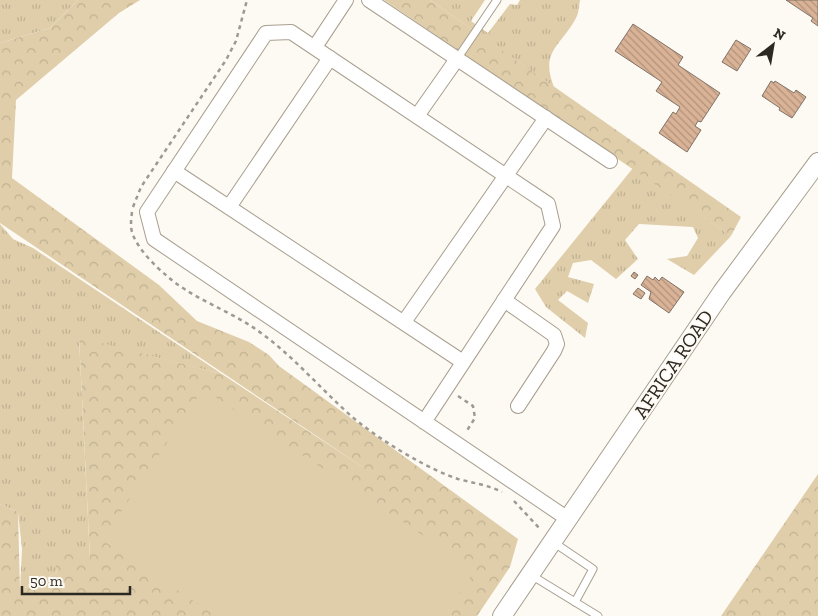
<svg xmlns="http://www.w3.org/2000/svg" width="818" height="616" font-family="'Zilla Slab',serif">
  <defs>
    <pattern id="grass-tufts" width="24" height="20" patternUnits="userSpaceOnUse" patternTransform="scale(1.25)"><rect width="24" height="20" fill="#e0ceaa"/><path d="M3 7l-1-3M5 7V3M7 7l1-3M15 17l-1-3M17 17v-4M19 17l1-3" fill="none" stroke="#c0b192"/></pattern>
    <pattern id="forest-crowns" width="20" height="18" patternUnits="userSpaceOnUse" patternTransform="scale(1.25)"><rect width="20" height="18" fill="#e0ceaa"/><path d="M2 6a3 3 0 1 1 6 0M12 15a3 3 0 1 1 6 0" fill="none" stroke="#c0b192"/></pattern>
    <pattern id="building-back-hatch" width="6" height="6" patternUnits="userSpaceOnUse" patternTransform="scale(1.25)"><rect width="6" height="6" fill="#dab397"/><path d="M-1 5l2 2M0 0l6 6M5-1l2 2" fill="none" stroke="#b1927b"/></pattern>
  </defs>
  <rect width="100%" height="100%" fill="#fdfaf3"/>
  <g fill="url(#grass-tufts)">
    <path d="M0,0H78L50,28L0,43Z"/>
    <path d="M430,0H485L471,21L488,33L510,4L517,5L520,0H580C579,5 579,11 577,16C563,45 539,50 554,87Z"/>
    <path d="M633,168L731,236L694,275L667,259L687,256L698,238L693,227L639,224L625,240L638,259L616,279L591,260L573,263L568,277L594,284L588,303L567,291L558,300L588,323L585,338L546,307L535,289Z"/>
    <path d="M0,224L13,239L33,248L222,374L79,338L90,559L53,551L57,573L20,590L22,549L18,512L0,504Z"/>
  </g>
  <g fill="url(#forest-crowns)">
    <path d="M78,0H140L119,13L16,100L12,178L159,285L197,321L249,342L269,355L279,366L518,539L510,567L477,616H0V504L18,512L20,590L57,573L52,550L90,558L79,337L222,374L373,474L0,223V43L50,28Z"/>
    <path d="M384,0H430L741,217L731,236Z"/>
    <path d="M818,474V616H721Z"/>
  </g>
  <path fill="#e0ceaa" d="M203,389L475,570L444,616H216L102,540Z"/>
  <g fill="url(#building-back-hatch)" stroke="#817267">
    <path d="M786,0H818V26L811,21L813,18Z"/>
    <path d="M633,24L683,57L678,65L720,93L701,122L698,121L695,126L701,130L687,152L659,133L673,112L676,114L680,107L656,91L662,82L615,51Z"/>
    <path d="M736,40L751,49L737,71L722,62Z"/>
    <path d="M771,81L774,83L775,81L794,93L796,90L806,97L792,118L779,110L780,108L762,96Z"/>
    <path d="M634,272L638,275L635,279L631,276Z"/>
    <path d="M647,276L653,280L655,277L659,281L662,277L684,292L669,313L649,299L651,292L641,285Z"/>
    <path d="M638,288L645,293L641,299L633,294Z"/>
  </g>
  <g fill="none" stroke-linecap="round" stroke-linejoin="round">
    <defs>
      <g id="service">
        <path d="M457,59L497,0"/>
        <path d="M553,542L593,569L575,602"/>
        <path d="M531,575L598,616"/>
      </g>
      <g id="minor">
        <path d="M369,0L610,161"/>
        <path d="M315,47L346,0"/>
        <path d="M417,116L457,59"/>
        <path d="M174,171L463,362"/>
        <path d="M229,207L330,58"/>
        <path d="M504,300L554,335L557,344L554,351L518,406"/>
        <path d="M404,322L546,118"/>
        <path d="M424,422L553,226L548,204L291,32L266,33L147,212L154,239L568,519"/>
      </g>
      <path id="tertiary" d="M502,616L722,292L818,162"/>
    </defs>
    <use href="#service" stroke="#a89f8f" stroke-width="9"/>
    <use href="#minor" stroke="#a89f8f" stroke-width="16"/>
    <use href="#tertiary" stroke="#a89f8f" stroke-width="20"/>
    <g stroke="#9d9993" stroke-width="2.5" stroke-dasharray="4 4" stroke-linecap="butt">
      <path d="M133,207L141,187L226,60L236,41L247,0"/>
      <path d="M132,212C131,220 130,228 133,235C139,250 155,266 167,276C194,300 232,311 261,333C294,357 320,388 350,415C371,433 396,449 420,462C431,468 446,475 458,479C473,483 488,485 502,492"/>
      <path d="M458,396L473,406L475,418L466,432"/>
      <path d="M514,501L541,530"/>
    </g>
    <use href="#service" stroke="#fff" stroke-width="7"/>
    <use href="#minor" stroke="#fff" stroke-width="14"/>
    <use href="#tertiary" stroke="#fff" stroke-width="18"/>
  </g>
  <g text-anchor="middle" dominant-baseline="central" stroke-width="4" stroke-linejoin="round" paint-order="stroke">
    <g font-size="20" fill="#2c2822" stroke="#fdfaf3">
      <text transform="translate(673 364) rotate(-56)">AFRICA ROAD</text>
    </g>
  </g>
  <g transform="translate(773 45) rotate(31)" stroke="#fdfaf3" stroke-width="4" paint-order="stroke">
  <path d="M0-4L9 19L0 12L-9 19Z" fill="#2c2822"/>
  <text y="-8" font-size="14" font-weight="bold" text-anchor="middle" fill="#2c2822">N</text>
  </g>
  <path d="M22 586v8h108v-8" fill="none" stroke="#2c2822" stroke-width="2.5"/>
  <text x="30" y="586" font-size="15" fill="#2c2822" stroke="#fdfaf3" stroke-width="4" paint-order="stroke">50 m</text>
</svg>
